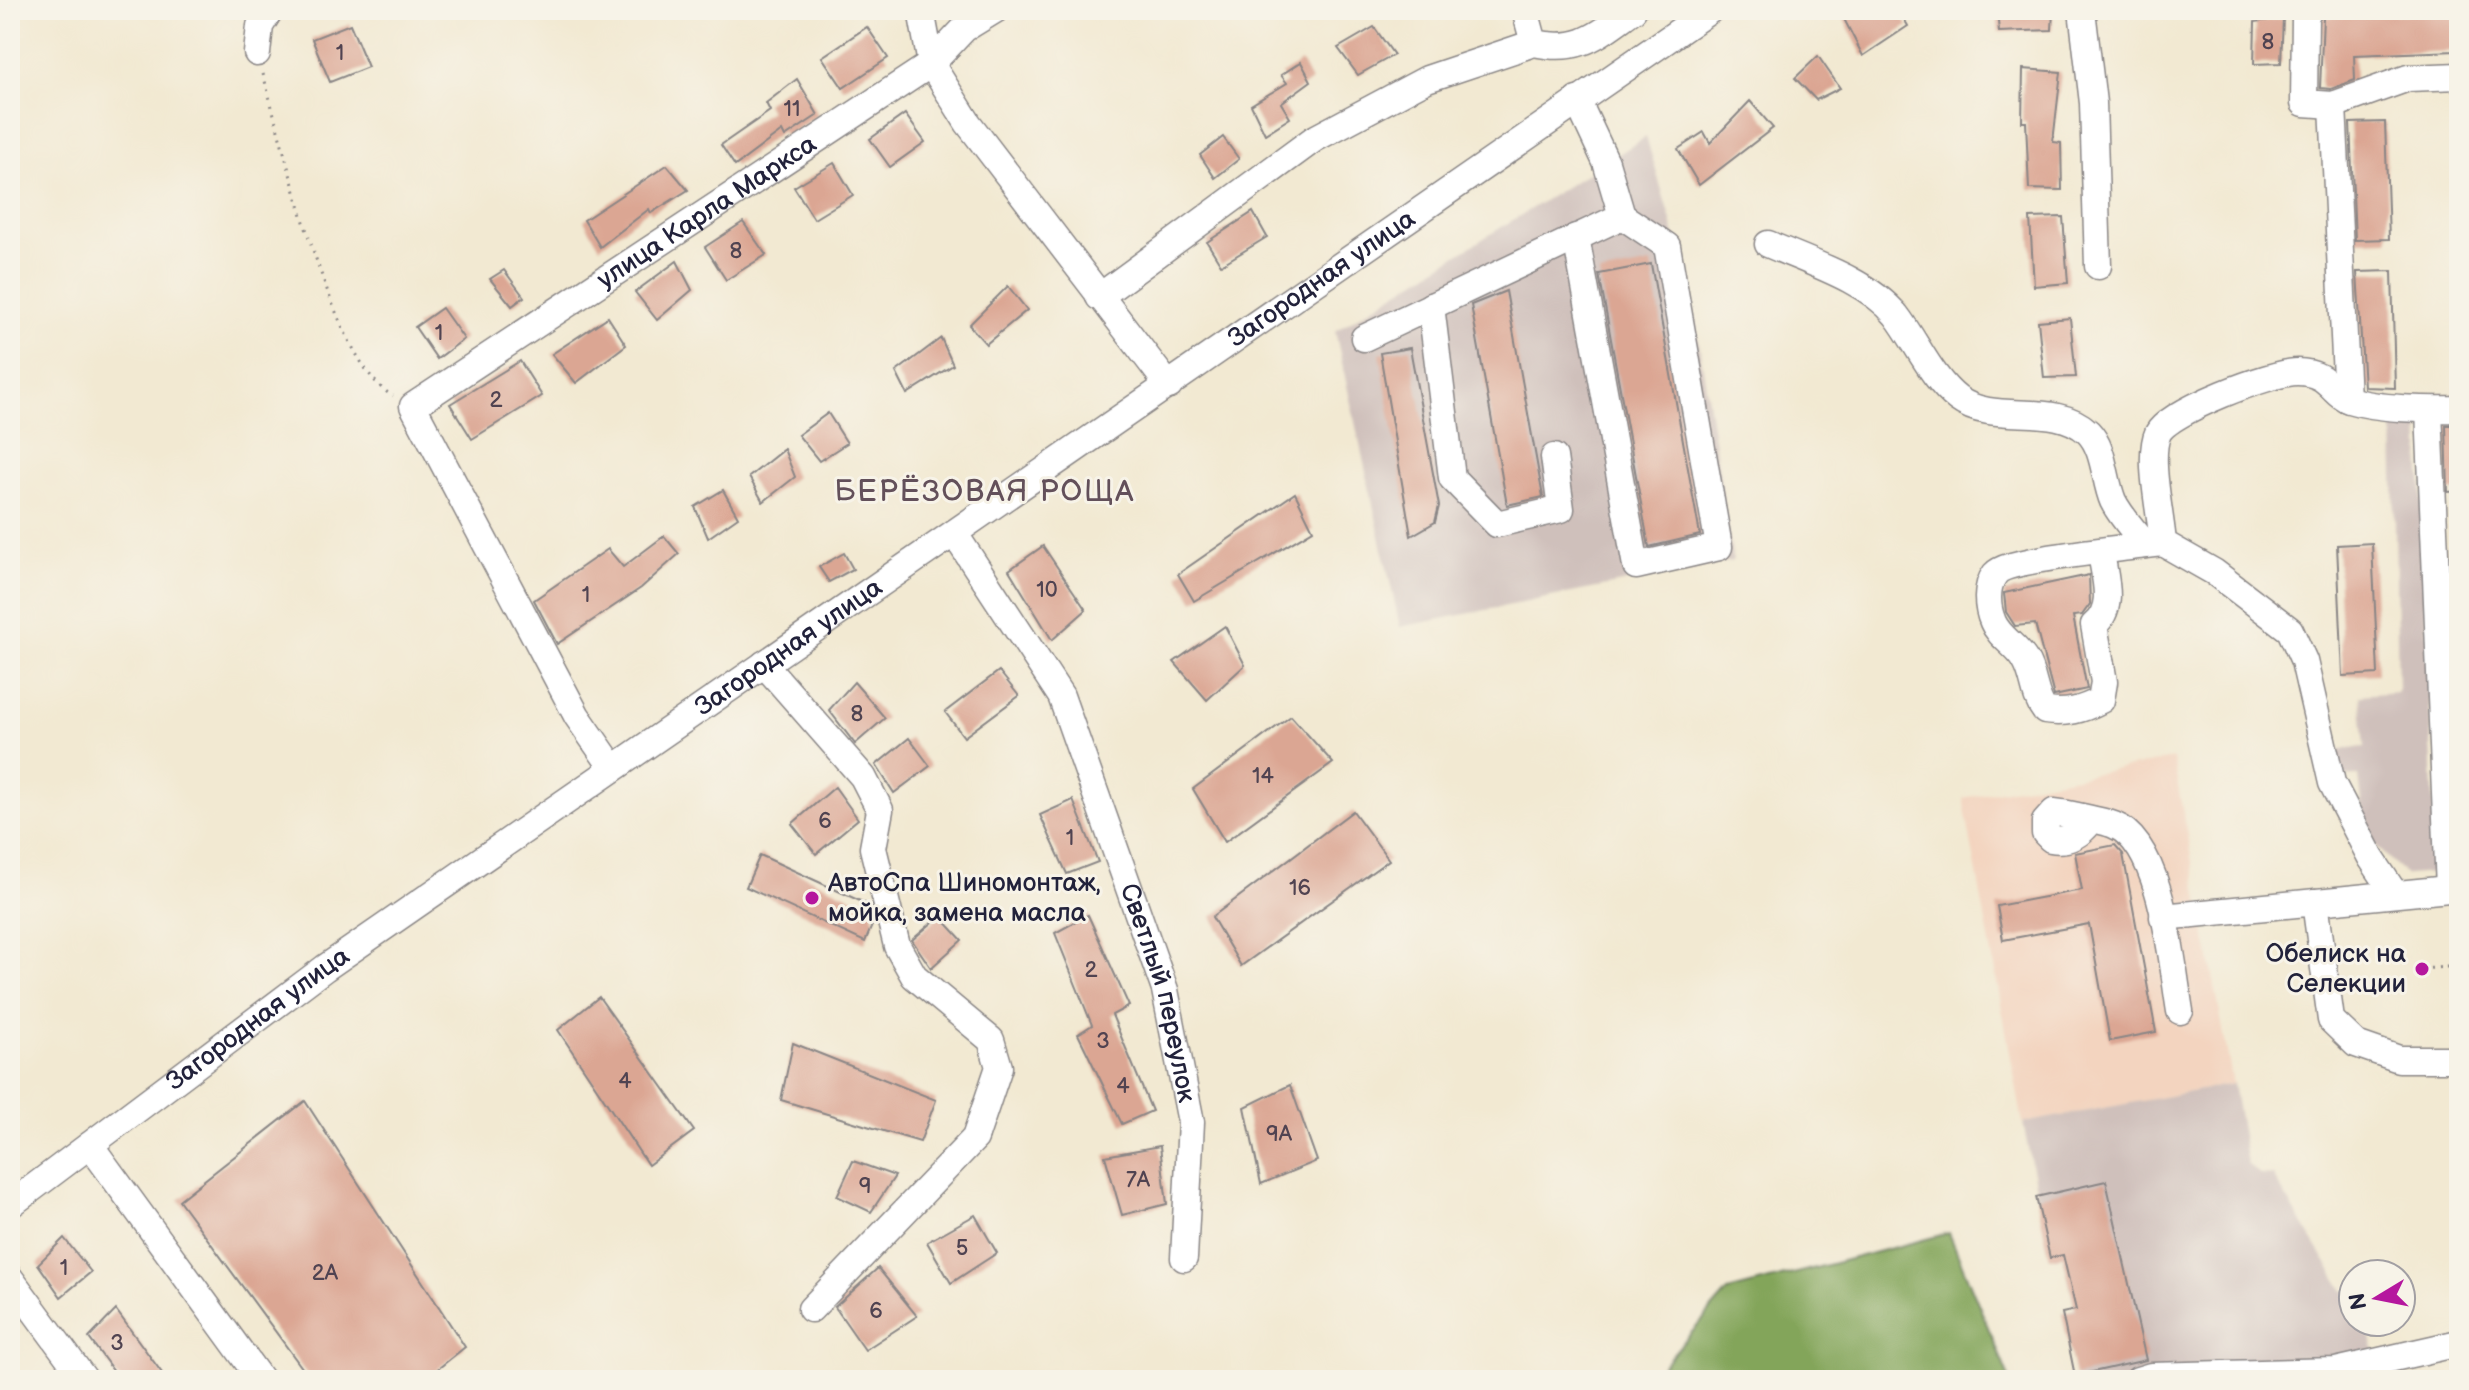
<svg xmlns="http://www.w3.org/2000/svg" width="2469" height="1390" font-family="'Balsamiq Sans',sans-serif">
  <rect width="100%" height="100%" fill="#f7f3e8"/>
  <filter id="ink" filterUnits="userSpaceOnUse"><feTurbulence type="fractalNoise" baseFrequency=".0125" numOctaves="2"/><feDisplacementMap in="SourceGraphic" scale="16" xChannelSelector="R" yChannelSelector="G"/><feConvolveMatrix kernelMatrix="1 2 1 2 8 2 1 2 1" color-interpolation-filters="sRGB"/></filter>
  <filter id="wash" filterUnits="userSpaceOnUse"><feTurbulence type="fractalNoise" baseFrequency=".006" numOctaves="4" result="noise"/><feDisplacementMap in="SourceGraphic" scale="32" xChannelSelector="R" yChannelSelector="G"/><feGaussianBlur stdDeviation="1.8" result="paint"/><feColorMatrix in="noise" values="0 0 0 0 0 0 0 0 0 0 0 0 0 0 0 0 0 1.4 0 .05"/><feComposite in="paint" operator="in"/></filter>
  <g filter="url(#wash)">
    <rect width="100%" height="100%" fill="#f2e9d2"/>
    <path fill="#f3d4bf" d="M2173,759L2233,1084L2023,1123L1963,798Z"/>
    <g fill="#cfc0bb">
      <path d="M1646,137L1690,285L1733,561L1400,627L1335,331Z"/>
      <path d="M2393,420H2419L2436,873L2406,875L2366,836L2359,776L2334,777L2331,750L2365,747L2360,695L2398,692Z"/>
      <path d="M2233,1084L2247,1164L2261,1175L2273,1176L2344,1291L2353,1290V1322H2368L2374,1351L2360,1355L2366,1380H2082L2075,1376L2062,1313L2075,1309L2063,1256L2050,1258L2023,1123Z"/>
    </g>
    <path fill="#83a55a" stroke="#52644a" stroke-width="2" d="M1949,1233L2010,1380H1650L1728,1291Z"/>
    <g id="blocks">
      <g fill="#dba693">
        <path d="M1859,10H1899L1908,26L1863,56L1844,19Z"/>
        <path d="M1997,10H2053L2052,30L1999,32Z"/>
        <path d="M2407,10H2455L2456,51L2354,55L2355,80L2331,89L2320,88L2323,17L2407,14Z"/>
        <path d="M2283,18L2281,63L2254,64L2255,22Z"/>
        <path d="M350,24L368,67L330,82L312,39Z"/>
        <path d="M867,27L888,58L843,88L822,57Z"/>
        <path d="M1374,27L1394,55L1358,75L1338,48Z"/>
        <path d="M1818,56L1840,88L1816,100L1795,78Z"/>
        <path d="M1301,62L1311,81L1281,103L1290,118L1265,134L1251,105L1287,83L1281,75Z"/>
        <path d="M2023,69L2061,72L2053,142L2061,143L2062,190L2029,189L2026,122H2022Z"/>
        <path d="M797,79L818,115L785,137L782,131L735,166L721,145L770,111L766,103Z"/>
        <path d="M1750,101L1773,128L1699,185L1678,149L1704,132L1710,143Z"/>
        <path d="M905,114L925,142L890,167L870,139Z"/>
        <path d="M2385,122L2389,239L2355,240L2350,123Z"/>
        <path d="M1223,137L1239,159L1215,178L1200,155Z"/>
        <path d="M834,163L853,195L814,219L794,187Z"/>
        <path d="M667,165L688,190L651,213L649,209L600,247L584,220Z"/>
        <path d="M1253,212L1267,237L1221,265L1207,242Z"/>
        <path d="M2063,217L2068,283L2034,286L2030,218Z"/>
        <path d="M743,222L766,255L726,280L705,247Z"/>
        <path d="M677,261L692,290L657,320L635,292Z"/>
        <path d="M1651,264L1700,535L1649,547L1599,274Z"/>
        <path d="M504,270L524,297L512,306L490,279Z"/>
        <path d="M2392,271L2395,388L2364,387L2357,272Z"/>
        <path d="M1008,286L1027,310L986,344L969,325Z"/>
        <path d="M1506,291L1543,497L1507,505L1471,305Z"/>
        <path d="M442,308L464,339L437,359L415,327Z"/>
        <path d="M608,317L626,345L576,383L552,354Z"/>
        <path d="M2070,318L2076,377L2044,378L2038,321Z"/>
        <path d="M941,338L953,365L907,394L896,372Z"/>
        <path d="M1410,348L1439,506L1435,522L1411,536L1380,353Z"/>
        <path d="M520,361L542,396L472,439L450,404Z"/>
        <path d="M828,413L847,443L819,461L798,435Z"/>
        <path d="M2446,425H2459V491L2448,492Z"/>
        <path d="M784,449L795,477L763,502L749,477Z"/>
        <path d="M723,490L738,517L708,538L695,507Z"/>
        <path d="M1295,493L1313,530L1194,601L1178,574Z"/>
        <path d="M664,536L679,554L641,588L557,644L534,600L608,549L623,567Z"/>
        <path d="M2372,543L2378,674L2343,676L2337,545Z"/>
        <path d="M1043,546L1086,610L1052,640L1009,570Z"/>
        <path d="M844,553L853,569L829,582L819,567Z"/>
        <path d="M2089,575L2090,604L2082,615L2073,616L2087,689L2054,696L2035,624L2015,626L2006,612L2004,593Z"/>
        <path d="M1225,626L1245,665L1207,700L1174,662Z"/>
        <path d="M999,671L1019,696L964,737L945,712Z"/>
        <path d="M854,682L885,718L855,744L829,710Z"/>
        <path d="M1291,716L1333,763L1225,842L1193,789Z"/>
        <path d="M909,738L930,766L894,793L876,765Z"/>
        <path d="M835,787L858,819L816,854L792,824Z"/>
        <path d="M1073,800L1098,862L1067,874L1040,815Z"/>
        <path d="M1353,811L1389,860L1241,966L1212,917Z"/>
        <path d="M2115,845L2123,854L2156,1032L2110,1041L2089,924L2003,940L1997,906L2082,890L2075,853Z"/>
        <path d="M760,855L871,906L874,921L865,942L746,887Z"/>
        <path d="M1088,915L1129,1006L1112,1015L1152,1111L1122,1124L1078,1034L1092,1025L1055,933Z"/>
        <path d="M940,916L962,940L931,968L912,940Z"/>
        <path d="M599,997L694,1131L648,1165L558,1030Z"/>
        <path d="M793,1043L936,1100L920,1142L781,1100Z"/>
        <path d="M1290,1085L1317,1161L1261,1184L1245,1107Z"/>
        <path d="M305,1101L465,1347L424,1380H311L179,1200Z"/>
        <path d="M1160,1146L1167,1204L1122,1215L1105,1156Z"/>
        <path d="M853,1161L895,1176L871,1212L837,1196Z"/>
        <path d="M2106,1181L2146,1360L2075,1376L2062,1313L2076,1310L2063,1255L2050,1258L2036,1197Z"/>
        <path d="M975,1215L997,1253L951,1283L927,1242Z"/>
        <path d="M64,1238L91,1272L61,1297L38,1264Z"/>
        <path d="M878,1268L917,1316L865,1350L835,1307Z"/>
        <path d="M116,1310L167,1380H120L89,1338Z"/>
      </g>
    </g>
  </g>
  <g filter="url(#ink)">
    <use href="#blocks" fill-opacity="0" stroke="#8a8686" stroke-width="2"/>
    <g fill="none" stroke-linecap="round" stroke-linejoin="round">
      <defs>
        <g id="minor">
          <path d="M921,10L931,64L968,123L1169,386"/>
          <path d="M1525,10L1534,43C1580,53 1596,36 1633,10"/>
          <path d="M2082,10L2093,103L2098,266"/>
          <path d="M2309,10L2305,16L2304,103L2333,105L2408,78L2459,76"/>
          <path d="M257,53L260,26L270,10"/>
          <path d="M2333,105L2347,399"/>
          <path d="M1576,237L1636,566L1719,547L1667,246L1622,216"/>
          <path d="M1768,244C1809,262 1867,280 1896,315C1916,341 1932,379 1958,399C1994,426 2054,400 2088,432C2105,449 2104,480 2113,501C2121,517 2135,532 2146,545L2163,543"/>
          <path d="M1099,297L1314,139L1427,79L1534,43"/>
          <path d="M1431,306L1452,478L1497,524L1561,509L1554,457"/>
          <path d="M1364,338L1622,216L1606,162L1577,100"/>
          <path d="M2429,410L2449,889"/>
          <path id="s1" d="M954,533L1061,696L1165,990L1191,1122L1184,1258"/>
          <path d="M2101,552C2104,577 2116,607 2094,625L2104,682L2101,700C2082,710 2067,714 2045,711C2033,696 2035,676 2025,660C2017,646 1999,637 1993,622C1987,608 1985,587 1995,574C2007,559 2121,549 2146,545"/>
          <path d="M764,664L863,777L880,810L873,848L897,946L914,976L991,1040L999,1067L975,1138L811,1309"/>
          <path id="s2" d="M613,768L577,716L413,406L931,64L964,29L995,10"/>
          <path d="M2090,822C2080,835 2067,842 2051,839L2045,833V822L2054,812C2065,813 2104,821 2114,825C2163,844 2172,965 2180,1011"/>
          <path d="M2395,894L2371,858L2332,783L2304,661L2290,630L2214,572L2163,543C2161,515 2147,457 2158,433C2169,411 2272,372 2297,372C2329,372 2331,393 2349,400C2378,409 2428,410 2459,409"/>
          <path d="M2315,902L2331,1020L2356,1044L2399,1059H2459"/>
          <path d="M2163,917L2459,888"/>
          <path d="M90,1145L261,1380"/>
          <path id="s3" d="M10,1205L325,968L1710,10"/>
          <path d="M10,1278L85,1380"/>
          <path d="M2138,1380L2151,1376L2336,1371L2459,1343"/>
        </g>
      </defs>
      <use href="#minor" stroke="#8a8686" stroke-width="29"/>
      <g stroke="#8a8686" stroke-width="3" stroke-dasharray="2 6" stroke-linecap="butt">
        <path d="M232,10L239,20"/>
        <path d="M263,74C283,143 332,364 393,396"/>
        <path d="M2422,969L2459,966"/>
      </g>
      <use href="#minor" stroke="#fff" stroke-width="26"/>
    </g>
  </g>
  <g fill="#b5179e" stroke="#f7f3e8" stroke-width="3">
    <circle cx="812" cy="898" r="8"/>
    <circle cx="2422" cy="969" r="8"/>
  </g>
  <g text-anchor="middle" dominant-baseline="central" stroke-width="6" stroke-linejoin="round" paint-order="stroke">
    <g font-size="22" fill="#504351">
      <text x="2268" y="42">8</text>
      <text x="340" y="53">1</text>
      <text x="792" y="109">11</text>
      <text x="736" y="251">8</text>
      <text x="439" y="333">1</text>
      <text x="496" y="400">2</text>
      <text x="1047" y="590">10</text>
      <text x="586" y="595">1</text>
      <text x="857" y="714">8</text>
      <text x="1263" y="776">14</text>
      <text x="825" y="821">6</text>
      <text x="1070" y="838">1</text>
      <text x="1300" y="888">16</text>
      <text x="1091" y="970">2</text>
      <text x="1103" y="1041">3</text>
      <text x="625" y="1081">4</text>
      <text x="1123" y="1086">4</text>
      <text x="1279" y="1134">9А</text>
      <text x="1138" y="1180">7А</text>
      <text x="865" y="1186">9</text>
      <text x="962" y="1248">5</text>
      <text x="64" y="1268">1</text>
      <text x="325" y="1273">2А</text>
      <text x="876" y="1311">6</text>
      <text x="117" y="1343">3</text>
    </g>
    <g font-size="26" fill="#22223b" stroke="#f7f3e8">
      <text stroke="none"><textPath href="#s2" startOffset="766">улица Карла Маркса</textPath></text>
      <text stroke="none"><textPath href="#s3" startOffset="1606">Загородная улица</textPath></text>
      <text stroke="none"><textPath href="#s3" startOffset="958">Загородная улица</textPath></text>
      <text stroke="none"><textPath href="#s1" startOffset="508">Светлый переулок</textPath></text>
      <text stroke="none"><textPath href="#s3" startOffset="310">Загородная улица</textPath></text>
    </g>
    <g font-size="26" fill="#22223b" stroke="#f7f3e8" text-anchor="start">
      <text x="828" y="883">АвтоСпа Шиномонтаж,<tspan x="828" dy="30">мойка, замена масла</tspan></text>
      <text x="2406" y="954" text-anchor="end">Обелиск на<tspan x="2406" dy="30">Селекции</tspan></text>
    </g>
    <g font-size="30" letter-spacing="2" fill="#63505a" stroke="#f7f3e8">
      <text x="985" y="492">БЕРЁЗОВАЯ РОЩА</text>
    </g>
  </g>
  <rect width="2469" height="1390" fill="none" stroke="#f7f3e8" stroke-width="40"/>
  <g transform="translate(2377 1298) rotate(260)"><circle r="38" fill="#f7f3e8" stroke="#a29fa3" stroke-width="2"/>
  <path d="M0-6L14 30L0 20L-14 30Z" fill="#b5179e"/>
  <text y="-12" font-size="22" font-weight="bold" text-anchor="middle" fill="#22223b">N</text>
  </g>
</svg>
